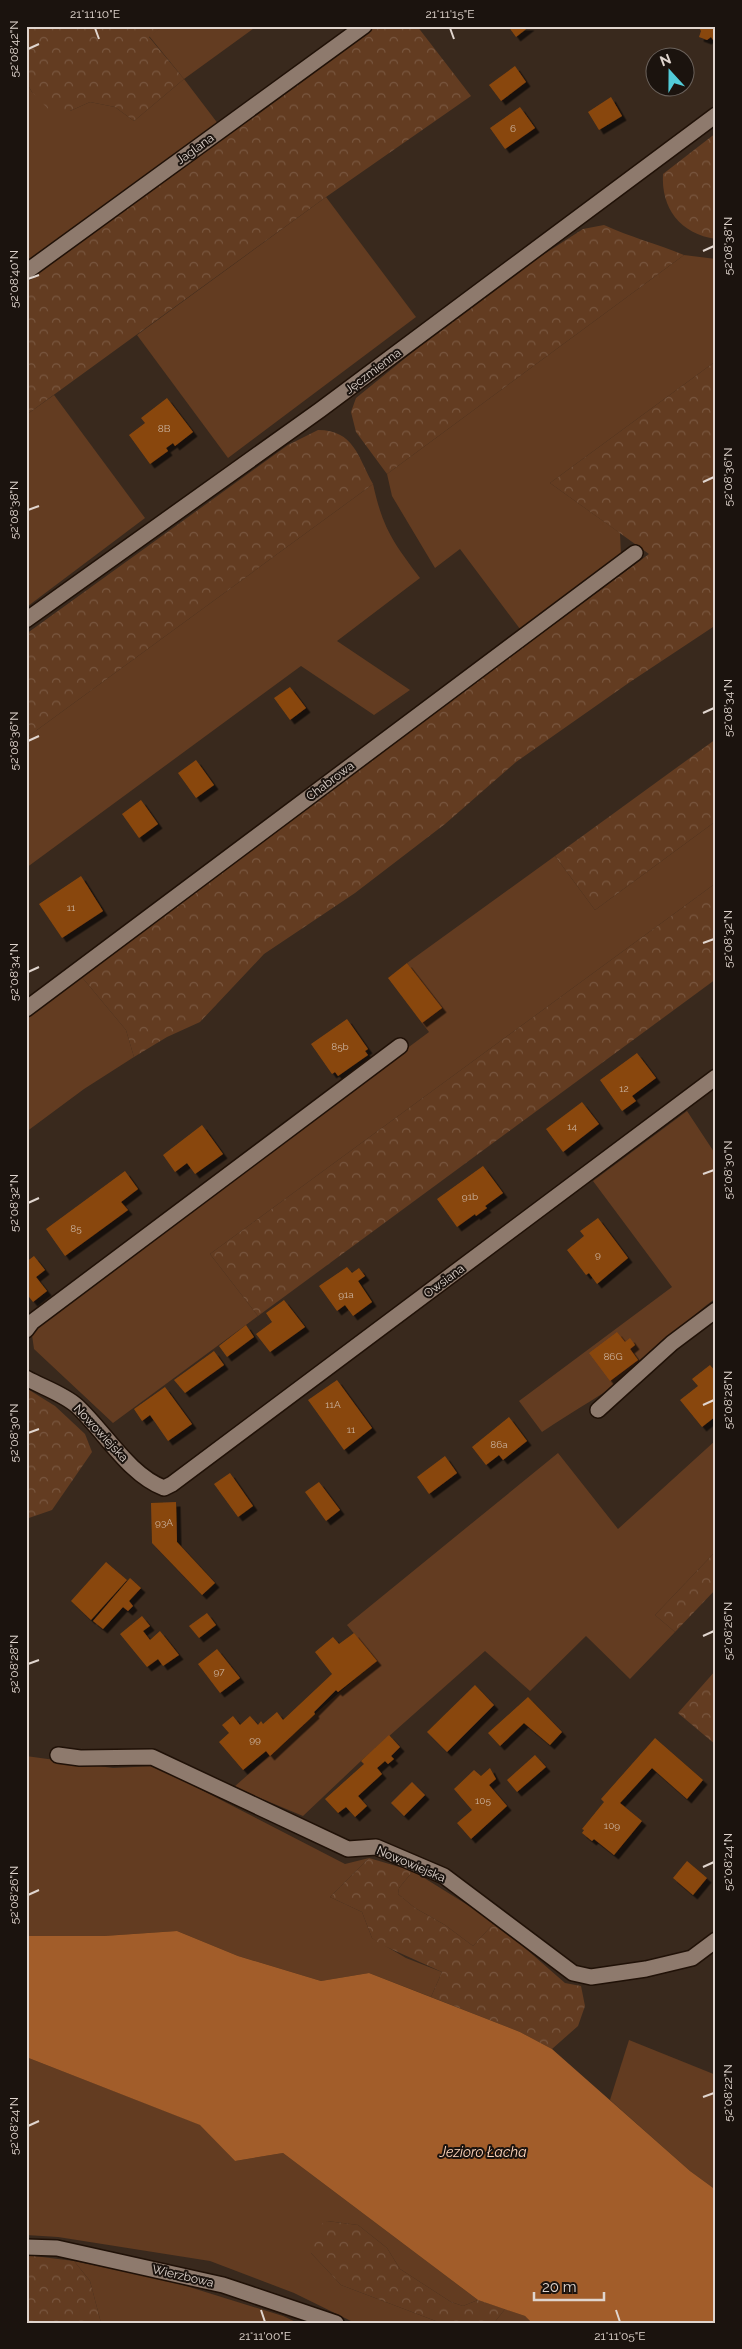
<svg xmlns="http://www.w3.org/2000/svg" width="742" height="2349" font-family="Raleway,sans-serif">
  <defs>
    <pattern id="forest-crowns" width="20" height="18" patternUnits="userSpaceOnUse" patternTransform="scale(1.25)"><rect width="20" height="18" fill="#633c21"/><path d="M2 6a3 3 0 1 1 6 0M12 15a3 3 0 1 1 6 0" fill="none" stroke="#795740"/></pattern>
    <filter id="shadow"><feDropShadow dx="4.5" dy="4.5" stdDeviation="0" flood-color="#0009"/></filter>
  </defs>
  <rect width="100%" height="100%" fill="#39291d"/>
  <g fill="#633c21">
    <path d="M163,26H257L184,79L219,125L26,265V82L32,92L70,111L90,102L115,107L134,121L184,79L149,36Z"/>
    <path d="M326,197L416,317L228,458L137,335Z"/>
    <path d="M684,255L716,259V361L550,483L620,533L621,555L520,629L460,549L435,568L392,496L387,474Z"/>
    <path d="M54,395L145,518L28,606L26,415Z"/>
    <path d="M373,484C383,529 393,542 420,578L337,641L410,690L374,715L301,666L26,868V738Z"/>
    <path d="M716,821V883L210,1254L258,1316L113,1423L34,1349L32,1335L38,1323L429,1032L422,1023L441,1008L407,963L555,856L595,910Z"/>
    <path d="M81,976L126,1030L134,1057L84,1089L26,1132V1017Z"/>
    <path d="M687,1111L716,1155V1298C687,1319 664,1344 638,1367C608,1393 574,1410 542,1432L519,1401L672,1287L593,1181Z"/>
    <path d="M716,1440V1551L655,1615L675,1632L630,1679L586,1636L530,1691L485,1651L361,1761L303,1816L234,1787C282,1745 327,1701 377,1661L347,1625L558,1453L618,1529Z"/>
    <path d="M26,1756L113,1768L155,1766L345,1864L369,1858L330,1897L362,1912L372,1938L406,1958L442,1972L431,1997L369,1973L321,1981L238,1956L177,1931L104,1936H26Z"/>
    <path d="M413,1871L495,1922L473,1946L445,1925L415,1908L398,1894L399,1888Z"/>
    <path d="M629,2040L716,2075V2190L690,2171L610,2100Z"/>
    <path d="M26,2057L201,2125L235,2161L283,2153L478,2300L463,2306L451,2302L400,2269L387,2248L358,2225L327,2221L311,2253L341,2285L441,2323H355L294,2293L210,2261L58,2237L26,2235Z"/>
    <path d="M74,2261L170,2281L283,2316L298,2323H101L90,2281Z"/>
    <path d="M505,2309L525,2316L532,2323H494Z"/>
  </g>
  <g fill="url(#forest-crowns)">
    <path d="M26,26H163L149,37L184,79L134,121L115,107L90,102L70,111L49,110L32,92L26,82Z"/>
    <path d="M373,26H417L471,96L326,197L26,415V280Z"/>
    <path d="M716,133V239C680,234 661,208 663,174Z"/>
    <path d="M604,225C630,237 657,244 684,255L387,474L356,432L351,412L356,398L493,287L583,229Z"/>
    <path d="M716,361V625L630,682L516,762L445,824L355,893L264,954L200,1022L167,1037L134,1057L126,1030L81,976L649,554L550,483Z"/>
    <path d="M318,430C354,430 358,457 373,484L26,738V634L288,445Z"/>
    <path d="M716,739V821L595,910L555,856Z"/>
    <path d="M716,883V979L258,1316L210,1254Z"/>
    <path d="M26,1388L55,1406L85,1434L92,1452L52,1510L26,1519Z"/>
    <path d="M716,1551V1589L675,1632L655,1615Z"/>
    <path d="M716,1670V1745L678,1713Z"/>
    <path d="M369,1858L413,1871L399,1888L398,1894L415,1908L445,1925L473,1946L495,1922L565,1983L581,1986L585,2006L578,2026L552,2049L520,2032L431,1997L442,1972L380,1944L372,1938L362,1912L330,1897Z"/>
    <path d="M327,2221L358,2225L387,2248L400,2269L451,2302L463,2306L478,2300L505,2309L494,2323H441L341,2285L311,2253L308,2241L318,2226Z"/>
    <path d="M26,2255L74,2261L90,2281L101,2323H26Z"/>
  </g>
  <path fill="#a25d2a" d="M177,1931L238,1956L321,1981L369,1973L520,2032L552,2049L690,2171L716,2190V2323H532L525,2316L478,2300L283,2153L235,2161L200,2125L26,2057V1936H104Z"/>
  <g fill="#89470e" filter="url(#shadow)">
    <path d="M508,26H530L516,37Z"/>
    <path d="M698,26H716V44L711,37L707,40L699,37L701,31Z"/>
    <path d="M515,66L526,82L501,101L489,85Z"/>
    <path d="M611,97L622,116L599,130L588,112Z"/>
    <path d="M520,107L535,128L505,149L490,128Z"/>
    <path d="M167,398L193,432L175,446L173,443L166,448L168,451L150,464L129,435L145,423L141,418Z"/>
    <path d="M290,687L306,708L290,720L274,698Z"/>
    <path d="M196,760L214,785L196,798L178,773Z"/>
    <path d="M141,800L158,824L139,838L122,814Z"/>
    <path d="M81,876L103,911L62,938L39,904Z"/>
    <path d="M407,963L442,1008L422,1023L388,978Z"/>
    <path d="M347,1019L368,1049L365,1051L368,1055L338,1076L335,1072L332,1074L311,1044Z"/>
    <path d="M637,1053L656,1078L632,1096L636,1101L622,1111L600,1080Z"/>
    <path d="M582,1102L599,1124L563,1152L546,1129Z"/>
    <path d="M202,1125L223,1154L195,1174L187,1163L175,1172L163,1155Z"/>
    <path d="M483,1166L503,1193L485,1206L487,1208L476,1216L475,1214L457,1227L437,1199Z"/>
    <path d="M125,1171L138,1189L121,1202L128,1210L65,1256L46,1229Z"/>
    <path d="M598,1218L628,1258L597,1284L589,1273L586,1275L567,1250L584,1236L580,1231Z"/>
    <path d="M34,1256L45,1270L36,1277L47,1291L33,1302L26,1293V1262Z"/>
    <path d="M347,1267L352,1273L359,1268L365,1276L358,1281L372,1302L353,1316L345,1305L337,1311L319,1286Z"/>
    <path d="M284,1300L305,1327L270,1352L256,1334L272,1322L266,1313Z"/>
    <path d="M246,1325L254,1337L227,1357L219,1346Z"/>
    <path d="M617,1332L625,1342L630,1338L635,1345L630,1349L638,1360L610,1381L589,1353Z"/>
    <path d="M214,1351L224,1365L185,1393L174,1380Z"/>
    <path d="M710,1365L716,1372V1416L702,1427L680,1400L698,1386L692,1379Z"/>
    <path d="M337,1380L372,1428L344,1450L308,1400Z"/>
    <path d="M165,1387L192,1424L168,1441L150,1415L142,1421L134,1409Z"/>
    <path d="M509,1417L527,1441L503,1460L499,1455L486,1465L472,1447Z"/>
    <path d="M445,1456L457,1473L429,1494L417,1477Z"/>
    <path d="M230,1473L253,1506L238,1517L214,1484Z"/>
    <path d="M319,1482L340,1510L326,1521L305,1492Z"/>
    <path d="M176,1502L177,1542L215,1583L202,1595L152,1543L151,1503Z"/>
    <path d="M106,1562L127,1580L91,1620L71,1601Z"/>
    <path d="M130,1578L141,1588L129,1601L133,1606L128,1611L123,1607L103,1629L93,1621Z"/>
    <path d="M207,1613L216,1625L199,1638L189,1626Z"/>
    <path d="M142,1616L150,1626L143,1631L150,1640L160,1631L179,1655L163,1666L158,1659L147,1667L120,1634Z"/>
    <path d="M354,1633L377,1661L338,1692L336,1690L314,1712L315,1714L270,1756L266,1751L243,1770L219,1742L229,1733L222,1725L233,1716L240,1725L250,1716L258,1725L261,1721L263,1724L277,1712L283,1720L332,1674L315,1652L333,1637L339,1644Z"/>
    <path d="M217,1649L240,1678L220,1693L198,1664Z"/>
    <path d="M475,1685L494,1705L447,1752L427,1732Z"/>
    <path d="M528,1697L562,1732L550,1745L524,1723L500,1746L488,1733Z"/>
    <path d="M389,1735L400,1747L391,1756L394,1759L388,1764L385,1761L377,1768L382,1774L358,1796L367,1806L355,1817L346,1807L338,1813L325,1799L364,1764L361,1761Z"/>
    <path d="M655,1738L703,1780L687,1799L652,1768L620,1803L642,1821L614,1855L594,1839L592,1841L582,1833L584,1830L582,1829L604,1802L601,1799Z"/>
    <path d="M535,1755L546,1767L517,1792L507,1780Z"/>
    <path d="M490,1768L496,1779L489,1785L507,1806L471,1839L457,1823L472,1810L454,1789L474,1770L481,1776Z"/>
    <path d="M412,1782L425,1795L404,1816L391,1803Z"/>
    <path d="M687,1861L707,1878L693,1895L673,1878Z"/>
  </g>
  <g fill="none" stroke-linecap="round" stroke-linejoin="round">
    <defs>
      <g id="minor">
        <path d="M26,272L364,26"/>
        <path d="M26,620L320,410L716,115"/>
        <path d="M26,1009L635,553"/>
        <path d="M26,1330L32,1322L400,1046"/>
        <path d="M26,1378C42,1387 64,1394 77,1406C105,1432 129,1475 164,1488L172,1484L716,1077"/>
        <path d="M598,1410L672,1343L716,1310"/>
        <path d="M58,1755L80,1758L152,1757L348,1849L376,1847L444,1876L573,1973L591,1977L646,1969L692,1958L716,1940"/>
        <path d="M26,2247L57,2248L223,2285L336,2323"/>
      </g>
    </defs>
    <use href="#minor" stroke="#201107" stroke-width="18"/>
    <use href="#minor" stroke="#8e7a6d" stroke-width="15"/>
  </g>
  <path fill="none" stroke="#e0d5ce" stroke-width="2" d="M95,28L99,39M450,28L454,39M28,49L39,44M703,251L714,246M28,279L39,275M703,482L714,477M28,510L39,506M703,713L714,708M28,741L39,736M703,943L714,939M28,972L39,967M703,1174L714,1170M28,1203L39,1198M703,1405L714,1400M28,1433L39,1429M703,1636L714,1631M28,1664L39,1660M703,1867L714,1862M28,1895L39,1890M703,2097L714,2093M28,2126L39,2121M261,2310L265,2322M616,2310L620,2322"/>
  <g text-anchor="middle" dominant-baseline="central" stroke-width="4" stroke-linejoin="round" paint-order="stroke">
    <g font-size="10" fill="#cab29e">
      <text x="513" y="128">6</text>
      <text x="164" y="428">8B</text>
      <text x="71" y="907">11</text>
      <text x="340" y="1046">85b</text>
      <text x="624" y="1088">12</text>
      <text x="572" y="1126">14</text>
      <text x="470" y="1196">91b</text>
      <text x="76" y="1228">85</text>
      <text x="598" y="1254">9</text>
      <text x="346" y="1294">91a</text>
      <text x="613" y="1356">86G</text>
      <text x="333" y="1404">11A</text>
      <text x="351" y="1429">11</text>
      <text x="499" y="1444">86a</text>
      <text x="164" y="1522">93A</text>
      <text x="219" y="1671">97</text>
      <text x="255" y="1739">99</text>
      <text x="483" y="1800">105</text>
      <text x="612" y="1825">109</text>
    </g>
    <g font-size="12" fill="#e0d5ce" stroke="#1b130e">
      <text transform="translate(195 149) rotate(-36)">Jaglana</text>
      <text transform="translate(373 371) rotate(-37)">Jęczmienna</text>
      <text transform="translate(330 781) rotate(-37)">Chabrowa</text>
      <text transform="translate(444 1281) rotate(-37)">Owsiana</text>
      <text transform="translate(101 1433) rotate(47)">Nowowiejska</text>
      <text transform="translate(411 1864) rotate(23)">Nowowiejska</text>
      <text transform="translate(183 2276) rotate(13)">Wierzbowa</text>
    </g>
    <g font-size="14" font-style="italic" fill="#fed6bd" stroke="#1b130e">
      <text x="483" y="2152">Jezioro Łacha</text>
    </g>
  </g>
  <rect width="742" height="2349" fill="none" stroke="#1b130e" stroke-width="55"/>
  <g transform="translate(670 72) rotate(339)"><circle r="24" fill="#1b130e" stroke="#6a615b"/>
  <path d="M0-4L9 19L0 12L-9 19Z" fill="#52cbd8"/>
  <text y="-8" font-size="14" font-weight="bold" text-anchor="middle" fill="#e0d5ce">N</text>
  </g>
  <path d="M534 2292v8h70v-8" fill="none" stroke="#e0d5ce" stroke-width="2.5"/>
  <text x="542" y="2292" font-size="15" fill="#e0d5ce" stroke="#1b130e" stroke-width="4" paint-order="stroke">20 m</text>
  <rect x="28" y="28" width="686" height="2294" fill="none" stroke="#e0d5ce" stroke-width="2"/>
  <g font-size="12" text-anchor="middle" fill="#e0d5ce">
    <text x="95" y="18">21°11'10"E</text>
    <text x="450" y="18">21°11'15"E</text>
    <text transform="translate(14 49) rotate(-90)" y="4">52°08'42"N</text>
    <text transform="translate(728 246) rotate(-90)" y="4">52°08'38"N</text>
    <text transform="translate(14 279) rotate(-90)" y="4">52°08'40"N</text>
    <text transform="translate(728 477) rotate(-90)" y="4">52°08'36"N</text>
    <text transform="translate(14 510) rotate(-90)" y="4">52°08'38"N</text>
    <text transform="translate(728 708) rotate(-90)" y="4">52°08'34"N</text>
    <text transform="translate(14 741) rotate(-90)" y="4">52°08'36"N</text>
    <text transform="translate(728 939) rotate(-90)" y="4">52°08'32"N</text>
    <text transform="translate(14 972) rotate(-90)" y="4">52°08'34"N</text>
    <text transform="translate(728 1170) rotate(-90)" y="4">52°08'30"N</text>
    <text transform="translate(14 1203) rotate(-90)" y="4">52°08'32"N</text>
    <text transform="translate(728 1400) rotate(-90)" y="4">52°08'28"N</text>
    <text transform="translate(14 1433) rotate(-90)" y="4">52°08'30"N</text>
    <text transform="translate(728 1631) rotate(-90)" y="4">52°08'26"N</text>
    <text transform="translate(14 1664) rotate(-90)" y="4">52°08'28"N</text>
    <text transform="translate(728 1862) rotate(-90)" y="4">52°08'24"N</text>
    <text transform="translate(14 1895) rotate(-90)" y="4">52°08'26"N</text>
    <text transform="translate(728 2093) rotate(-90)" y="4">52°08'22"N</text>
    <text transform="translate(14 2126) rotate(-90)" y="4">52°08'24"N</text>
    <text x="265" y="2340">21°11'00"E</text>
    <text x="620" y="2340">21°11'05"E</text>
  </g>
</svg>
